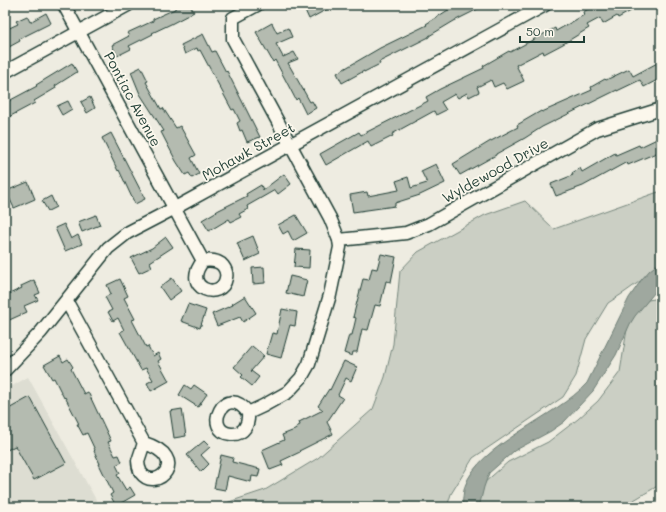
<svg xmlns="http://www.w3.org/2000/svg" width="666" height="512" font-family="Mali,sans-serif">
  <rect width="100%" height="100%" fill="#eeece1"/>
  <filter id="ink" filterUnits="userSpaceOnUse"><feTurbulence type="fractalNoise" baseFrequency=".025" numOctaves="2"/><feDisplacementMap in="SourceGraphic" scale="8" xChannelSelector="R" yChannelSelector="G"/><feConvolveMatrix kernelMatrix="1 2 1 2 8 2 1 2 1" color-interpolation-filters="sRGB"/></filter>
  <g filter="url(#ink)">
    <path fill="#ddddd2" d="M28,377L100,507H5V390Z"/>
    <g fill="#cbcfc4" stroke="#75867c">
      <path d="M661,191V270L650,274L625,292L608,303L586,339L576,376L563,397L473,458L451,494L447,507H214L265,490L318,458L373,409L385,377L393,344L400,271L418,252L485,215L525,201L554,229Z"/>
      <path d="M661,298V484L622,507H472L484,483L508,462L548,442L578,419L598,401L620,372L628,323L634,314L648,300Z"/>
    </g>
    <path fill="#9fa89f" stroke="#6c7d74" d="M661,262V287L655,292L635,316L630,324L616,355L593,391L564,422L551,431L514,451L489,473L484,487L479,507H462C463,500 463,492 465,486C479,444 557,417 587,383L629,298L642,279L650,270Z"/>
    <g fill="#b4bbb0" stroke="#1f3d34">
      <path d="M180,5H190L194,12L171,24L152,33L153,34L129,46L131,49L117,56L112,45L129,36L127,33L153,21V19L175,9V8Z"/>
      <path d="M310,5H335L309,19L304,8Z"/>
      <path d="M459,5H484L474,11L454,21L429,36V37L379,62L380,64L364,72V71L342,83L337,73L380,48L427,25L426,24L448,10Z"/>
      <path d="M596,5H642L618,18L617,16L603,24L600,18L587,25L589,28L563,44L544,54L543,51L516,65L524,81L507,89L503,83L494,87L491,80L477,87L479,92L469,97L467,93L458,98L455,94L441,102L446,110L436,115L434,111L392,134L393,136L371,147L368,141L326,165L320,154L359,132L361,135L428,101L426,97L440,89L484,68L483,66L509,51L510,52L555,28L556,31L584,15L583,12Z"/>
      <path d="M46,13L51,23L19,39L20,41L9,47L5,39V30L18,24L16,21L27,16L30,22Z"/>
      <path d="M272,23L277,33L288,28L292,37L276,44L283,57L294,52L298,59L288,63L310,102L312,101L316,108L306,114L298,98L296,100L275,60L273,62L256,32Z"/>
      <path d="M203,34L212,52L215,51L226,72L227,71L260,137L247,142L242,130L240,131L237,123L240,121L234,109L232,110L200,50L198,51L197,48L185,54L181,45Z"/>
      <path d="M661,61V78L644,87L640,80L617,91V90L542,127L525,138L496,154V155L460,175L453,164L489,142L518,127L517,125L541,111L542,112L592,90L591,87L605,79L606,80L629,69L633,76Z"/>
      <path d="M72,63L77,72L55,86L56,88L34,101L35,103L5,119V103L37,86L36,85Z"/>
      <path d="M141,67L148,81L146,82L161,109L163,108L176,128L180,126L196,155L191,158L199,174L192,178L189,173L185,175L176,161L161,132L164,131L140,94L131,72Z"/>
      <path d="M90,97L95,108L87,113L81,102Z"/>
      <path d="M68,101L72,109L62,115L57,106Z"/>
      <path d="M111,133L145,199L135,204L119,170L118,171L102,138Z"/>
      <path d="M661,137V151L628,165L627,162L583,186L556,196L551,184L573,175L572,173L580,168L582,172L615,153L616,155L639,145L640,147Z"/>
      <path d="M436,164L445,183L420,195L395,203V206L353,212L350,195L367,192L368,196L399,190L396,181L408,177L411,188L427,183L421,171Z"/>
      <path d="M284,174L291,184L278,194L275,190L247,206L248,209L239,214L241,217L231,222L229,219L209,231L202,220L219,210L247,196L246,194L261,185L263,190Z"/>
      <path d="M28,182L35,199L14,208L6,191Z"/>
      <path d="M51,196L56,207L48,211L42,201Z"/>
      <path d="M96,215L100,225L82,232L78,222Z"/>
      <path d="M296,215L307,233L293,241L288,231L283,234L278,225Z"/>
      <path d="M64,224L71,239L78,235L82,244L65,251L55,228Z"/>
      <path d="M253,236L260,254L245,261L237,243Z"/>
      <path d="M166,237L173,247L150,262L152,267L139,273L131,258L152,248Z"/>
      <path d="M296,249L310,250L309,268L294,267Z"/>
      <path d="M381,254L396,257L391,282L386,281L380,306L375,305L368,330L362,329L357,352H353L352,356L344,353L349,335H352L356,318L353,317L363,279L369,280L372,268L377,269Z"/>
      <path d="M264,267L265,283L253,284L252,268Z"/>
      <path d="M290,276L307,280L303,297L286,293Z"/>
      <path d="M172,278L181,291L169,300L160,287Z"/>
      <path d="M120,279L128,296L124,298L135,319L132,320L146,347L148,346L153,356L158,353L161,359L158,361L169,381L151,391L147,383L153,380L146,368L141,370L120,332L124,330L118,318L113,321L108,312L112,310L105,297L111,294L107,285Z"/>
      <path d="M34,280L40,293L35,295L38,300L24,306L27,312L5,322V296L22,288L21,286Z"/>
      <path d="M245,296L256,313L243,322L240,317L217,326L212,314L233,305L232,304Z"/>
      <path d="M188,304L206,310L200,328L181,321Z"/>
      <path d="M282,309L297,312L295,326L290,325L281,358L266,354L272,333L277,334Z"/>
      <path d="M252,346L264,356L251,371L259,377L252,386L241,377L243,375L234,367Z"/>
      <path d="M60,356L63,362L68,359L73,367L71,369L84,394L88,392L111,441L108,442L115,456L119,455L122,462L116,465L120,473L117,475L126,490L130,487L135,495L116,506L110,495L113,493L99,464H100L94,451L95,450L87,433L83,435L77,424H79L65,397L64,398L54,378L52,379L44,365Z"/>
      <path d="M344,361L357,367L351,381L346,378L338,395L343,398L327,422L333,434L299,451L300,452L281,461L283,465L270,470L262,450L284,440L282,435L297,429L296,427L300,425L299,422L323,410L318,406L329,389L330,390Z"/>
      <path d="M185,385L191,389L194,385L207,394L198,407L179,395Z"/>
      <path d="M30,397L66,463L34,480L15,446L5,451V411Z"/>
      <path d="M182,409L186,436L174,438L170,411Z"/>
      <path d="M204,441L210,447L201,455L209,464L201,472L187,455Z"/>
      <path d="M221,455L233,458L232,462L260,469L258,477L252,476L251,482L228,476L225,490L214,488Z"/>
    </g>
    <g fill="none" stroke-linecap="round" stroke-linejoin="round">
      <defs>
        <g id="minor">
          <path d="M64,5L203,261C210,260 218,260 223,266C226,270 227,274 226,278C222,302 180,289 203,261"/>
          <path d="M5,72L128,5"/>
          <path d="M339,240L406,233L429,224L597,129L661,109"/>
          <path d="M67,302L144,443C142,449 140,455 138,461C138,465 139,469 141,473C156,493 192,458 144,443"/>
          <path d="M5,370L41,332L108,248L127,233L175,208L545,5"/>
          <path d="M248,413C249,424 244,435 231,434C202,431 225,381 248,413L263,406L288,392L301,378L309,364L330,295L340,247L339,240L330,218L233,39V18L257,5"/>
        </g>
      </defs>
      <use href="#minor" stroke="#1f3d34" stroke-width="15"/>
      <use href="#minor" stroke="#fbf7ec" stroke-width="12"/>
    </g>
  </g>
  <g text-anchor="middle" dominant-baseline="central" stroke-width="3.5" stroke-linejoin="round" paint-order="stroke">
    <g font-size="14" fill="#1f3d34" stroke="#fbf7ec">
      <text transform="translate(133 99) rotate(62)">Pontiac Avenue</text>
      <text transform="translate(248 151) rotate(-29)">Mohawk Street</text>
      <text transform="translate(495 170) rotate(-29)">Wyldewood Drive</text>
    </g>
  </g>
  <rect width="666" height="512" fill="none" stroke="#fbf7ec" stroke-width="20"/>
  <rect x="10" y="10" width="646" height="492" fill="none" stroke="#1f3d34" stroke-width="1.5" filter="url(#ink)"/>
  <path d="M520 36v6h64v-6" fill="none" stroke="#1f3d34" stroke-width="2"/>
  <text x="526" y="36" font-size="12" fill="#1f3d34" stroke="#fbf7ec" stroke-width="3" paint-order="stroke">50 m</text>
</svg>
